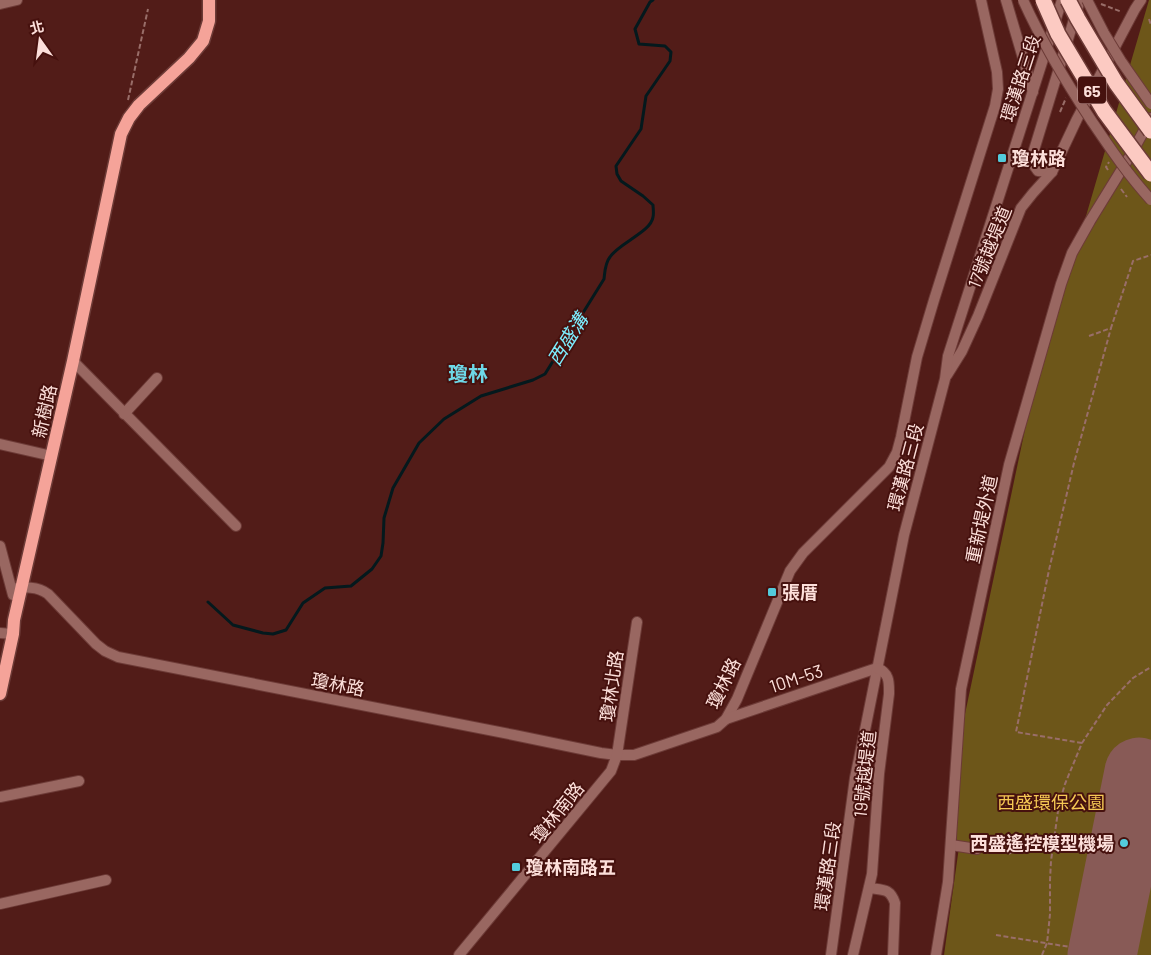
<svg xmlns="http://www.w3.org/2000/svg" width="1151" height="955" font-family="Barlow,'Noto Sans TC',sans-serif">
  <rect width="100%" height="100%" fill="#521c18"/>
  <path fill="#6d5619" d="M1149,0H1151V955H944L959,847L948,806L965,714L1028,415Z"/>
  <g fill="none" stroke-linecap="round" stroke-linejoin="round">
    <path stroke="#04191d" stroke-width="3" d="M208,602L233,625L263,633L273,634L286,630L303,603L325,588L351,586L372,569L381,556L383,543L384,518L393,488L419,443L444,419L481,396L533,380L545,374L604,279C605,271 605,263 610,257C619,243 651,232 653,217C654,213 653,208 653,205L643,196L621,181L617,174L616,166L641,129L646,96L670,61L671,52L665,46L639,44L635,29L650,2L653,0"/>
    <path stroke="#885a56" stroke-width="69" d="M1102,955L1139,772"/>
    <defs>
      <g id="minor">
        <path d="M1006,0L1033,92"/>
        <path d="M0,4L17,0"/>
        <path d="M1052,172L1038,171L1033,164L1034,150L1080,0"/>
        <path d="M73,361L236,526"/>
        <path d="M947,375L962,351L978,316L1021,208L1033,193L1052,172L1077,119L1135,9L1141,0"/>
        <path d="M124,414L157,378"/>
        <path d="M0,444L52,456"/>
        <path d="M0,546L13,595"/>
        <path d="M12,589C25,587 37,586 48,594L96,644L105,651L118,657L514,735L601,753L617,755H634L717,727L726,719L737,699L790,571L803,553L889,467L897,452L901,437L917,357L934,300L995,106L998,89L997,72L981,0"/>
        <path d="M0,633L13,634"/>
        <path d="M726,719L877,668"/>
        <path d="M0,797L79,781"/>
        <path d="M951,845L977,849"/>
        <path d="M869,888C883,890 890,888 895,903L893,955"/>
        <path d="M0,904L106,880"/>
        <path d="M459,955L611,771L617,755L637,622"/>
        <path d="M831,955L855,778L866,725L904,535L945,379L948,356L1062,0"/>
        <path d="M853,955L872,874L879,774L889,694C889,683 890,673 877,668"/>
        <path d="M936,955L948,882L961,689L1009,465L1061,284L1072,253L1090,221L1130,156L1151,118"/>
      </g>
      <path id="major" d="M0,694L13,634L14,620L73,361L121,134L129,118L139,105L189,58L203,41L209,21V0"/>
    </defs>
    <use href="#minor" stroke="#6d3b37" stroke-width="12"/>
    <use href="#major" stroke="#6d3b37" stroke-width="15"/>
    <g stroke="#996e69" stroke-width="2" stroke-dasharray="5 2.5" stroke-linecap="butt">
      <path d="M1101,4L1122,12"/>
      <path d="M1149,19L1151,25"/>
      <path d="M128,100L148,9"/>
      <path d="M1060,112L1066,98"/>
      <path d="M1108,170L1106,167L1109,162"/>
      <path d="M1121,189L1127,197"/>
      <path d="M1089,336L1111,328L1133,261L1151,255"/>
      <path d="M1082,743L1016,732L1049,570L1074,463L1111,328"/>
      <path d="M1009,854L1012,852L1015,835L1053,841"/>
      <path d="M996,935L1070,947"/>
      <path d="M1042,955L1047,943L1048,934L1050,914V880L1051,861L1059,804L1065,784L1082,743L1107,705L1133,678L1151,667"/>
    </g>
    <use href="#minor" stroke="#996761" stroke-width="10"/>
    <use href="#major" stroke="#f5a399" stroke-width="12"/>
    <defs>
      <g id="minor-bridge">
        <path d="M1023,0C1042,42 1066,82 1091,120C1110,148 1128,175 1151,200"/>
        <path d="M1087,0L1104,33L1121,61L1151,104"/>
      </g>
      <g id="highway-bridge">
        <path d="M1043,0L1058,34L1104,111L1151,174"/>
        <path d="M1068,0L1078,19L1116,83L1151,131"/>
      </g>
    </defs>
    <use href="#minor-bridge" stroke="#6d3b37" stroke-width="12" stroke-linecap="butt"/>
    <use href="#highway-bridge" stroke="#6d3b37" stroke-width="18" stroke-linecap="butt"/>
    <use href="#minor-bridge" stroke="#996761" stroke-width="10"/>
    <use href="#highway-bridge" stroke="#fccac2" stroke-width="15"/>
  </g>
  <g fill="#53cbdb" stroke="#46110e" stroke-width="2">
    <rect x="997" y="153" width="10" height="10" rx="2.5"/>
    <rect x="767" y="587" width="10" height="10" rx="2.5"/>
    <circle cx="1124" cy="843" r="5"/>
    <rect x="511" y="862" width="10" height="10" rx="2.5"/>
  </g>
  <g text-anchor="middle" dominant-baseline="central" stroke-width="4" stroke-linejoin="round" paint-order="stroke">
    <rect fill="#46110e" stroke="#c5a19d" stroke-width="1" x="1078" y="76.5" width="28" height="27" rx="4"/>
    <g font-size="16" font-weight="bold" fill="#fcdfda">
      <text x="1092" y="90">65</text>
    </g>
    <g font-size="18" fill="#fcdfda" stroke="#46110e">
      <text transform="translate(1020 78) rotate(-72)">環漢路三段</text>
      <text transform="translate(989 247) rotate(-68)">17號越堤道</text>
      <text transform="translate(44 411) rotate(-77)">新樹路</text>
      <text transform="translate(905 467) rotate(-75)">環漢路三段</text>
      <text transform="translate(981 519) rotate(-78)">重新堤外道</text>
      <text transform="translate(796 678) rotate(-18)">10M-53</text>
      <text transform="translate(723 683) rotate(-64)">瓊林路</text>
      <text transform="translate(338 684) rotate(11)">瓊林路</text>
      <text transform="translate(611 686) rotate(-82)">瓊林北路</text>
      <text transform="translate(864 774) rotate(-84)">19號越堤道</text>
      <text transform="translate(557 812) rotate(-51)">瓊林南路</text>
      <text transform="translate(827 866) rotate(-82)">環漢路三段</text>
    </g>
    <g font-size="18" font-weight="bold" fill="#fcdfda" stroke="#46110e" text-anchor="start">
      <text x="1012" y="158">瓊林路</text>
      <text x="782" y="592">張厝</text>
      <text x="1114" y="843" text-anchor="end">西盛遙控模型機場</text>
      <text x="526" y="867">瓊林南路五</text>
    </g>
    <g font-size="18" fill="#f5c854" stroke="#46110e">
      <text x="1051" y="802">西盛環保公園</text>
    </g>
    <g font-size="19" font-style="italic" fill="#7defff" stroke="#46110e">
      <text transform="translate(567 339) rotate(-58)">西盛溝</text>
    </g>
    <g font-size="20" font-weight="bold" fill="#6ed8e7" stroke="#46110e">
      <text x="468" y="373">瓊林</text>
    </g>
  </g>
  <g transform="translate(40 40) rotate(346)" stroke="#46110e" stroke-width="4" paint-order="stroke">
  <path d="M0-4L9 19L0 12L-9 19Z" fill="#fcdfda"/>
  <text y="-8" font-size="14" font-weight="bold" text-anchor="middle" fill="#fcdfda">北</text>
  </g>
</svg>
